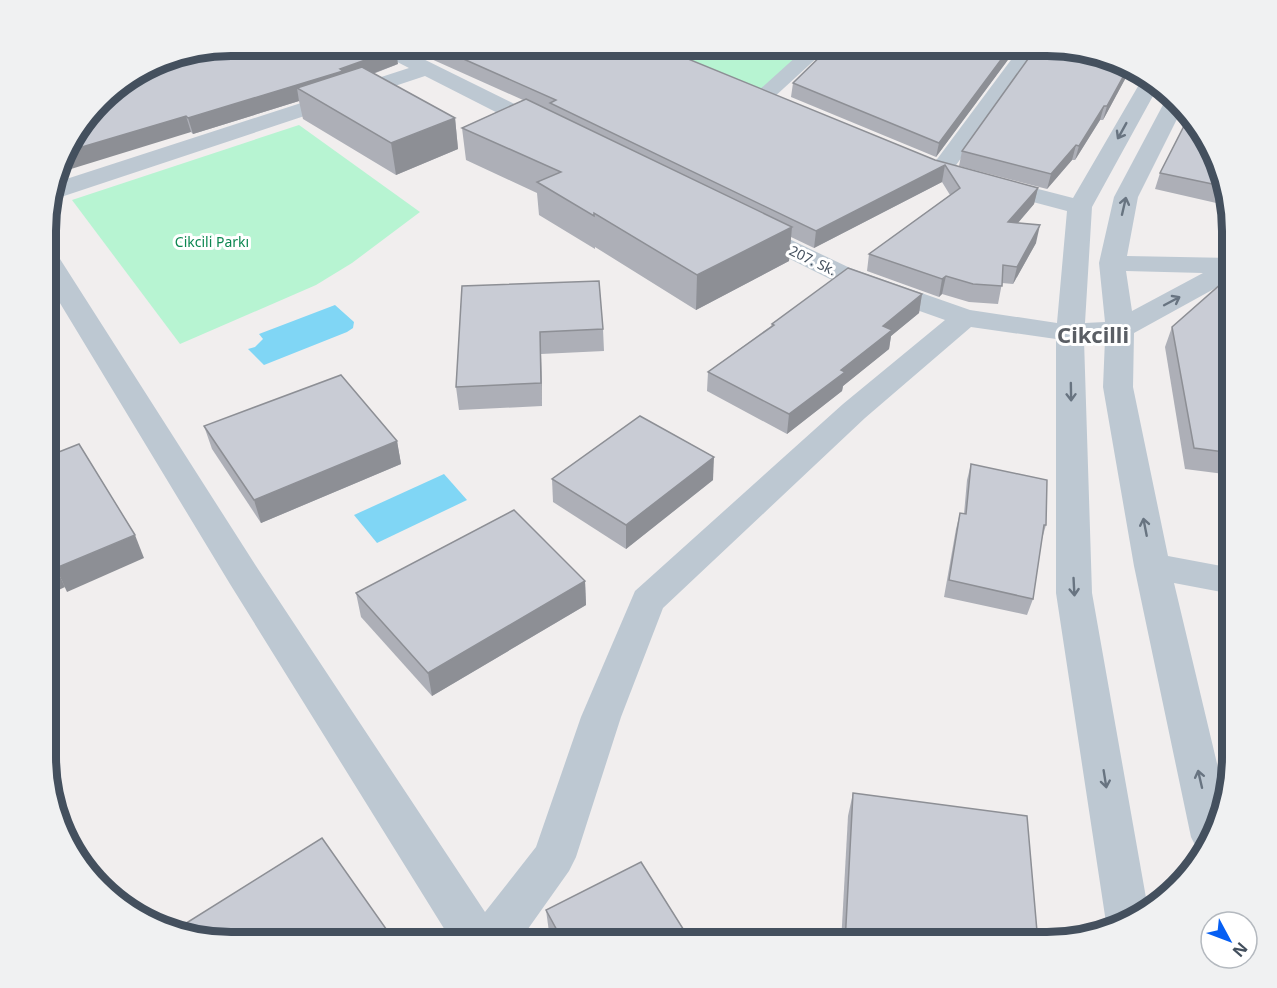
<svg xmlns="http://www.w3.org/2000/svg" width="1277" height="988" font-family="'Noto Sans',sans-serif">
  <rect width="100%" height="100%" fill="#f1eeee"/>
  <g fill="#b7f4d2">
    <path d="M652,45H791L810,51L764,92Z"/>
    <path d="M299,125L420,212L352,263L316,285L180,344L72,200Z"/>
  </g>
  <g fill="#80d6f5">
    <path d="M335,305L354,322L353,328L347,332L264,365L248,349L255,347L263,339L259,334Z"/>
    <path d="M444,474L467,500L377,543L354,515Z"/>
  </g>
  <g fill="none" stroke-linecap="round" stroke-linejoin="round">
    <g fill="#bdc8d2" fill-rule="evenodd">
      <path d="M369,45H395L555,124L558,129L555,134L547,136L539,134L425,76L61,197L49,199L54,183L409,68L372,49Z"/>
      <path d="M809,45H831L772,99L765,101L758,99L754,95L758,91Z"/>
      <path d="M1022,45H1042L949,175L941,177L933,175L929,170Z"/>
      <path d="M1144,76L1159,85L1092,207L1085,323L1105,322L1099,263L1114,197L1165,101L1172,96L1182,109L1138,197L1127,256L1232,258V279L1134,333L1133,387L1168,556L1232,568V594L1174,583L1225,797L1218,829L1203,852L1198,851L1191,837L1134,566L1103,387L1105,339L1084,340L1092,593L1148,909L1128,924L1107,929L1056,593V339L971,327L865,418L663,608L621,717L576,857L569,871L518,943H453L230,584L46,280L47,251L56,253L60,259L256,566L485,912L536,847L581,717L635,591L843,404L945,320L832,280L740,234L736,229L740,224L749,221L758,224L850,268L970,310L1057,323L1067,211L984,189L980,184L984,179L992,177L1073,198ZM1126,271L1203,273L1132,311Z"/>
    </g>
  </g>
  <g fill="#adafb7">
    <path d="M400,45H470L453,51L935,160L1038,188L1034,204L1018,223L1036,243L1013,284L1002,283L998,304L969,302L942,294L939,297L867,271L869,254L950,195L942,182L814,248L791,237L789,261L696,310L595,247V249L539,215L537,193L466,160L462,128L523,100Z"/>
    <path d="M794,45H806L803,48Z"/>
    <path d="M826,45H1019L936,157L791,97L793,83L825,52Z"/>
    <path d="M1117,59L1131,68L1103,120H1100L1075,160H1072L1047,189L959,166L962,151Z"/>
    <path d="M398,64L373,74L455,118L458,149L396,175L303,119L299,101L193,134L191,132L70,138Z"/>
    <path d="M1213,149L1226,204L1225,205L1155,189L1160,173Z"/>
    <path d="M1232,277V475L1185,469L1165,347L1172,327Z"/>
    <path d="M462,286L603,329L604,351L541,354L542,406L459,410L456,387Z"/>
    <path d="M922,294L919,313L891,336L889,349L843,386L842,391L787,434L707,391L708,372L771,326L772,324Z"/>
    <path d="M204,426L397,441L401,464L261,523L212,449Z"/>
    <path d="M971,464L1046,525L1042,539L1033,599L1027,615L944,597L956,529L960,513L964,514L967,480Z"/>
    <path d="M552,479L713,480L626,549L553,502Z"/>
    <path d="M585,581L586,605L432,696L361,617L356,593Z"/>
    <path d="M853,793L1038,943H841L848,816Z"/>
    <path d="M546,910L692,943H554L549,932Z"/>
  </g>
  <g fill="#8d8f95">
    <path d="M442,45H470L448,53Z"/>
    <path d="M1012,45H1019L936,157L939,143Z"/>
    <path d="M396,49L398,64L345,84L297,88L299,101L193,134L188,118L340,69Z"/>
    <path d="M1129,66L1131,68L1103,120L1107,106Z"/>
    <path d="M1104,106L1100,120L1075,160L1079,146Z"/>
    <path d="M186,116L191,132L58,173L65,152Z"/>
    <path d="M455,118L458,149L396,175L391,143Z"/>
    <path d="M1076,145L1072,160L1047,189L1051,174Z"/>
    <path d="M945,165L942,182L814,248L816,231Z"/>
    <path d="M1038,188L1034,204L1004,239L1008,222Z"/>
    <path d="M1040,225L1036,243L1013,284L1017,267Z"/>
    <path d="M792,227L789,261L696,310L697,275Z"/>
    <path d="M946,276L942,294L939,297L942,279Z"/>
    <path d="M922,294L919,313L891,336L889,349L843,386L842,391L787,434L789,414L841,370L883,326Z"/>
    <path d="M540,332L541,354L542,406L541,383Z"/>
    <path d="M397,441L401,464L261,523L254,500Z"/>
    <path d="M714,457L713,480L626,549V525Z"/>
    <path d="M135,535L144,558L67,592L56,568Z"/>
    <path d="M54,563L65,587L46,596V567Z"/>
    <path d="M585,581L586,605L432,696L428,673Z"/>
  </g>
  <g fill="#c9ccd5" stroke="#8d8f95" stroke-width="1.5">
    <path d="M231,45H387L396,49L340,69L343,71L188,118L186,116L65,152L70,138L109,91L171,55Z"/>
    <path d="M432,45H442L447,50L455,52L475,45H654L935,160L1038,188L1008,222L1040,225L1017,267L1003,265L1002,286L973,284L946,276L942,279L869,254L960,188L945,165L816,231L550,103L556,100Z"/>
    <path d="M832,45H1012L939,143L793,83Z"/>
    <path d="M1038,45H1058L1117,59L1129,66L1107,106H1104L1079,146L1076,145L1051,174L962,151Z"/>
    <path d="M362,67L455,118L391,143L297,88Z"/>
    <path d="M526,99L792,227L697,275L594,213V216L537,182L561,172L462,128Z"/>
    <path d="M1190,119L1213,149L1222,186L1160,173L1185,124Z"/>
    <path d="M848,268L922,294L883,326L892,330L841,370L845,372L789,414L708,372L774,325L772,324Z"/>
    <path d="M1230,276L1232,277V453L1194,448L1172,327Z"/>
    <path d="M599,281L603,329L540,332L541,383L456,387L462,286Z"/>
    <path d="M341,375L397,441L254,500L204,426Z"/>
    <path d="M640,416L714,457L626,525L552,479Z"/>
    <path d="M79,444L135,535L56,568L54,563L46,567V457Z"/>
    <path d="M971,464L1047,480L1046,525H1044L1033,599L949,580L960,513L966,514Z"/>
    <path d="M514,510L585,581L428,673L356,593Z"/>
    <path d="M853,793L1027,816L1038,943H845Z"/>
    <path d="M322,838L396,943H219L172,932Z"/>
    <path d="M641,862L692,943H564L546,910Z"/>
  </g>
  <defs><path id="oneway-shaft" d="M-6 0H5M1.5-3L5.5 0L1.5 3" fill="none" stroke-width="1.6" stroke-linecap="round" stroke-linejoin="round" transform="scale(1.5)"/></defs>
  <g stroke="#687481">
    <use href="#oneway-shaft" transform="translate(1122 131) rotate(119)"/>
    <use href="#oneway-shaft" transform="translate(1124 206) rotate(-77)"/>
    <use href="#oneway-shaft" transform="translate(1172 301) rotate(-28)"/>
    <use href="#oneway-shaft" transform="translate(1071 392) rotate(89)"/>
    <use href="#oneway-shaft" transform="translate(1145 527) rotate(-101)"/>
    <use href="#oneway-shaft" transform="translate(1074 587) rotate(87)"/>
    <use href="#oneway-shaft" transform="translate(1105 779) rotate(81)"/>
    <use href="#oneway-shaft" transform="translate(1200 779) rotate(-103)"/>
  </g>
  <g text-anchor="middle" dominant-baseline="central" stroke-width="6" stroke-linejoin="round" paint-order="stroke">
    <g font-size="14" fill="#0d8751" stroke="#fff">
      <text x="212" y="241">Cikcili Parkı</text>
    </g>
    <g font-size="14" fill="#44505e" stroke="#fff">
      <text transform="translate(813 260) rotate(26)">207. Sk.</text>
    </g>
    <g font-size="22" font-weight="bold" fill="#5a5e64" stroke="#fff">
      <text x="1093" y="334">Cikcilli</text>
    </g>
  </g>
  <path d="M0 0H1277V988H0ZM231 56H1047A175 175 0 0 1 1222 231V757A175 175 0 0 1 1047 932H231A175 175 0 0 1 56 757V231A175 175 0 0 1 231 56Z" fill="#f0f1f2" fill-rule="evenodd"/>
  <path fill="none" stroke="#44505e" stroke-width="8" d="M231 56H1047A175 175 0 0 1 1222 231V757A175 175 0 0 1 1047 932H231A175 175 0 0 1 56 757V231A175 175 0 0 1 231 56Z"/>
  <g transform="translate(1229 940) rotate(131)"><circle r="28" fill="#ffffff" stroke="#b4b9bf" stroke-width="1.5"/>
  <path d="M0-4.5L10 22L0 15L-10 22Z" fill="#065ff3"/>
  <text y="-9" font-size="16" font-weight="bold" text-anchor="middle" fill="#44505e">N</text>
  </g>
</svg>
